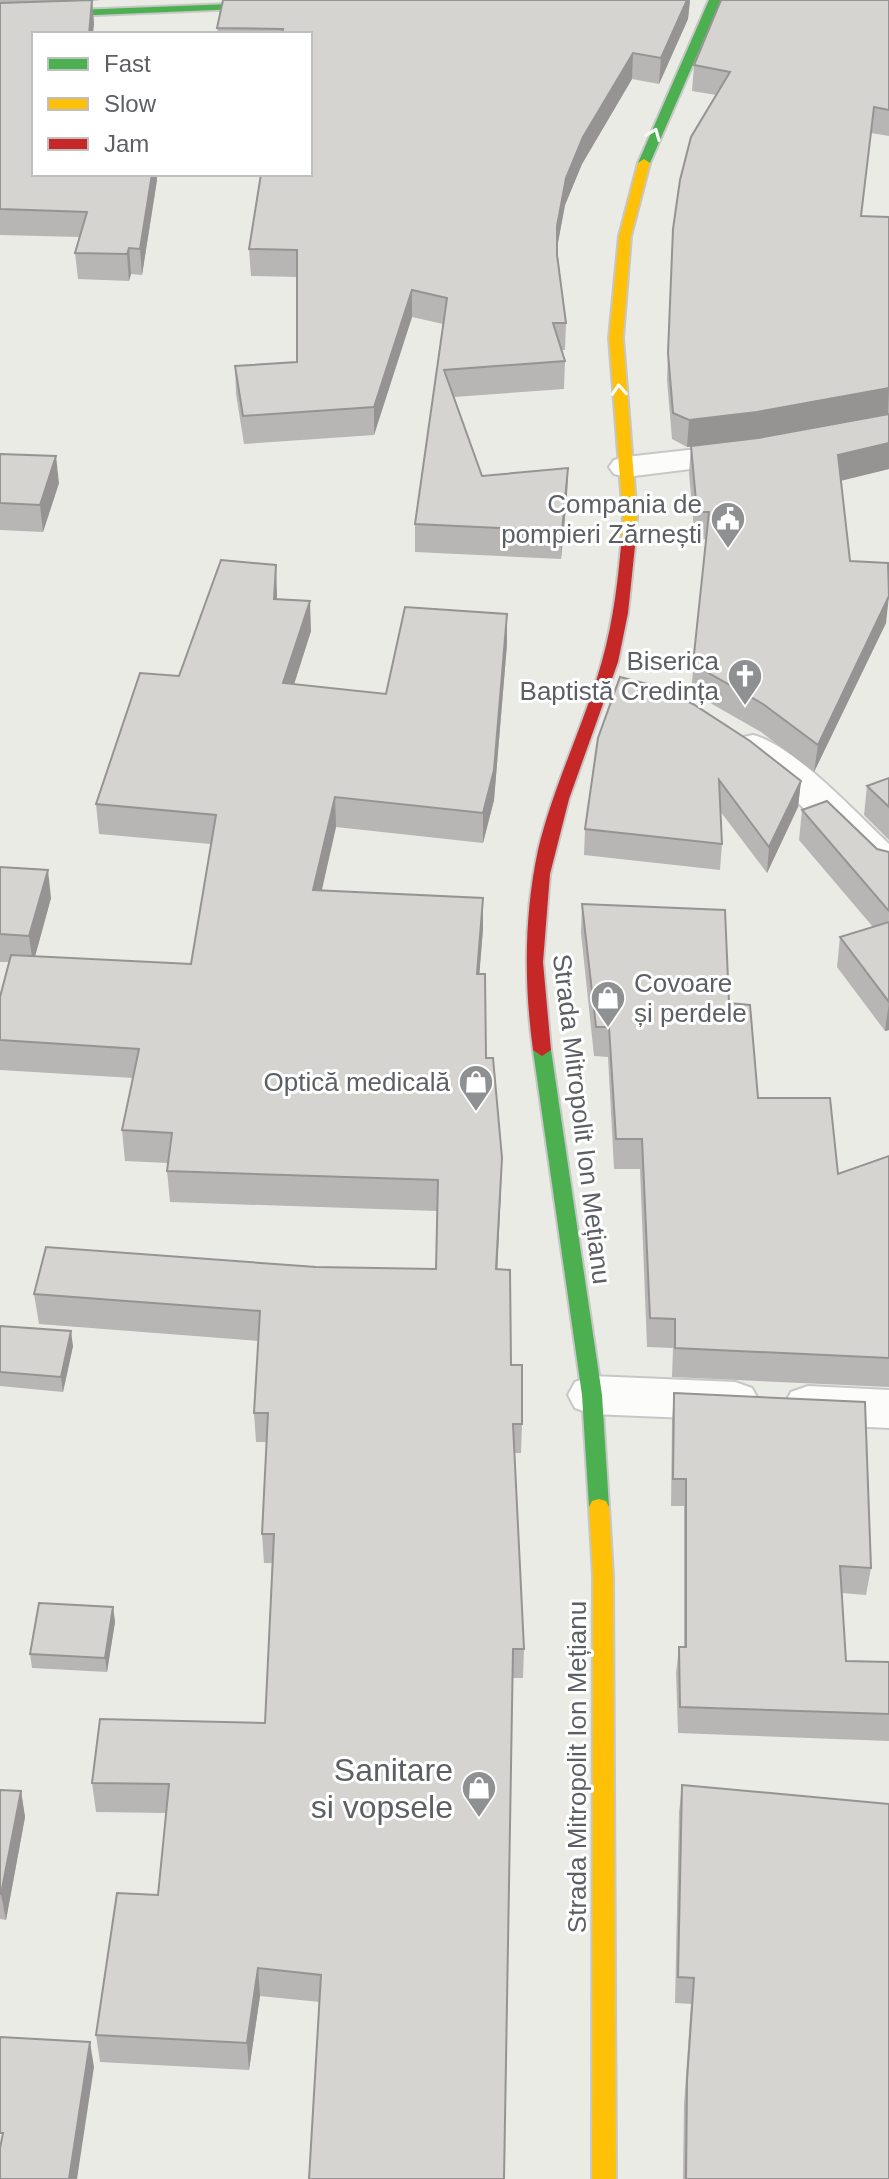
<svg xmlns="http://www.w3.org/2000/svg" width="889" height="2179" font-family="Helvetica,sans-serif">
  <rect width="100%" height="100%" fill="#ebebe6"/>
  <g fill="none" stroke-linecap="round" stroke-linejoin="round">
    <defs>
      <g id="street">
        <path d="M751,443L763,446L768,453L763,460L626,477L614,474L609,467L614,460L626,457Z"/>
        <path d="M753,735C794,745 857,814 889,844V880L875,876L795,800L739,756L733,747L739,738Z"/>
        <path d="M592,1376L735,1382L752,1388L759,1401L752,1414L735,1420L592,1414L575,1408L568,1395L575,1382Z"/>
        <path d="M808,1386L889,1390V1428L808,1424L791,1418L784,1405L791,1392Z"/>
      </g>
      <g id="fast">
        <path d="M709,0H721L650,163L640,166L638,163Z"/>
        <path d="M281,2L287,5L285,7L0,19V13Z"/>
        <path d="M542,1044L551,1050L602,1395L609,1507L606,1513L599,1515L592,1513L589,1507L582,1395L533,1050Z"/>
      </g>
      <g id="slow">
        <path d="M644,159L650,163L631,236L623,338L637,517L635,546L628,550L621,546L623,517L609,338L619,236L638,163Z"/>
        <path d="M599,1499L606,1501L609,1507L613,1576L616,2179H592L593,1576L589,1507L592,1501Z"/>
      </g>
      <path id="jam" d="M628,542L635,546L628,613L618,662L569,799L550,874L543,962L551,1050L542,1056L533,1050C524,983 524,916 538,850C552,791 579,735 597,678C611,635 617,591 621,546Z"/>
    </defs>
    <use href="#street" stroke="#c7c7c7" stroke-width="4"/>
    <use href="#fast" stroke="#c6c7c7" stroke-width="4"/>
    <use href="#slow" stroke="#c6c7c7" stroke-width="4"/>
    <use href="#jam" stroke="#c6c7c7" stroke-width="4"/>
    <use href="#street" fill="#fcfcfb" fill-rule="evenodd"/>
    <use href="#fast" fill="#4caf50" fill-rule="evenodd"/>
    <use href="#slow" fill="#ffc107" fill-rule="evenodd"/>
    <use href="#jam" fill="#c62828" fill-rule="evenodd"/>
  </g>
  <g fill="#b7b6b4">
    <path d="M0,0H101L92,1L94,24L34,174L157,180L142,275L131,274L129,281L78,279L75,253L80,237L0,235Z"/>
    <path d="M223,0H690L688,19L659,84L632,79L582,164L565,205L557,248L566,323L565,350H561L565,361L564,389L454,397L482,476L568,468L567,496L561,559L415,552V524L443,324L412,317L374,435L244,444L236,394L235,366L297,362V277L251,276L249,249L310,34H218L217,28Z"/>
    <path d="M889,0V136L871,133L861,216L889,217V469L841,481L850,561L886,623L814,772L761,732L691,692L706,539L695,540L689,473L691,446L687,447L672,439L667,380L673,229L716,95L692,91L694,65Z"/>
    <path d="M0,454L59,483L43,532L0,530Z"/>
    <path d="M277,594V599L311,631L294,684L386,694L507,644L494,800L483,843L336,827L321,891L483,898V929L479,974L486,1058L501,1188L497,1269L511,1365L522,1424L521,1453H514L524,1649L523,1678H513L320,2002L260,1996L249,2070L100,2062L96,2035L158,1895L166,1813L96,1812L92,1783L265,1723L272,1563H264L262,1534L267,1442H256L254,1413L258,1341L39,1324L34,1294L316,1267L436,1269L437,1211L170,1202L167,1171L168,1163L125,1161L122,1130L133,1078L0,1070V997L9,962H0V867L51,898L35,956L191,964L211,844L99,834L96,804L179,676Z"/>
    <path d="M598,738L801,781L798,807L767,873L720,811L722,844L720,870L584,855L585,829Z"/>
    <path d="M889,778V840L864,815L867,786Z"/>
    <path d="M802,810L877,849L889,852V1030L885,1031L837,967L840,937L873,927L799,840Z"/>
    <path d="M582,904L729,1003L758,1098L838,1174L889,1156V1387L672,1377L673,1348L647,1347L640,1169H614L608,1057L594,1056L581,933Z"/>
    <path d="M0,1326L73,1346L63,1392L0,1386Z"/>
    <path d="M674,1393L871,1568L866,1595L842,1593L846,1661L889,1662V1741L678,1733L676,1673L679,1647H684V1506H671L672,1421Z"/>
    <path d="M113,1607L115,1622L107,1672L32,1668L30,1654Z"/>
    <path d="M682,1785L889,2179H683L684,2105L691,2004L675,2003L679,1812Z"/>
    <path d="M0,1790L21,1791L25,1817L6,1920L0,1919Z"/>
  </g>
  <g fill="#959492">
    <path d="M92,0L94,24L93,34H89Z"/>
    <path d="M687,0H690L688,19L659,84L661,58Z"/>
    <path d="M633,53L632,79L582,164L565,205L556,253L557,226L566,178L583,137Z"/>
    <path d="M152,174H157V180L142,275L140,249Z"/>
    <path d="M129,248L131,274L129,281L127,254Z"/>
    <path d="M412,290V317L374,435V407Z"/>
    <path d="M889,388L888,414L755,439L687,447L689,420Z"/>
    <path d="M889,443V469L835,482L838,455Z"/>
    <path d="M56,456L59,483L43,532L40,505Z"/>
    <path d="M568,468L567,496L561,559L562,531Z"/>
    <path d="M276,565L277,594L275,628L274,599Z"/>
    <path d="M889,596L886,623L814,772L818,745Z"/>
    <path d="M310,601L311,631L285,713L283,683Z"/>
    <path d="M507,614V644L494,800L483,843V813Z"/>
    <path d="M801,781L798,807L767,873L769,847Z"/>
    <path d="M335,797L336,827L315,921L313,890Z"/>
    <path d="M48,870L51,898L33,964L29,936Z"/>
    <path d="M483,898V929L477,1004V974Z"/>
    <path d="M889,1002V1030L885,1031Z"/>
    <path d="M502,1158L501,1188L496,1300V1269Z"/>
    <path d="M71,1331L73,1346L63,1392L61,1377Z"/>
    <path d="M113,1607L115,1622L107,1672L105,1658Z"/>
    <path d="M21,1791L25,1817L6,1920L1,1894Z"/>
    <path d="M258,1968L260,1996L249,2070L247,2043Z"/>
    <path d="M90,2042L94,2067L77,2179H69Z"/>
  </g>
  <g fill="#d5d4d1" stroke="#959492" stroke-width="2">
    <path d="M92,0L89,34H34V174H152L140,249L129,248L127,254L75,253L87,212L0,209V3Z"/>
    <path d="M223,0H687L661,58L633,53L583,137L566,178L557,226V255L566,323H553L565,361L444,370L482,476L568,468L562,531L415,524L447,298L412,290L374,407L243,416L235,366L297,362V250L249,249L261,174H310V34H282L283,29L217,28Z"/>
    <path d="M721,0H889V110L874,107L861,216L889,217V388L757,412L689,420L673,413L668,353L673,229L680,180L691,137L730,72L694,65Z"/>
    <path d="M889,414V443L838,455L850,561L888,563L889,596L818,745L763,704L693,664L709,512H697L691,446L758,438Z"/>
    <path d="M0,454L56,456L40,505L0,503Z"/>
    <path d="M221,560L276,565L274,599L310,601L283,683L386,694L405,607L507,614L494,770L483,813L335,797L313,890L483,898L477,974H485L486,1058H493L502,1158L496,1269L510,1270L511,1365H522V1424H513L524,1649H513L504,2179H309L321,1975L258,1968L247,2043L96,2035L117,1893L158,1895L169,1784L92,1783L100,1719L265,1723L274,1534H262L268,1413H254L260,1311L34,1294L46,1247L316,1267L436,1269L438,1180L167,1171L172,1133L122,1130L139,1049L0,1040V997L11,955L191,964L216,815L96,804L140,673L179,676Z"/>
    <path d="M620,677L655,686L693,704L750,741L801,781L769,847L719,780L722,844L585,829L598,738Z"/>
    <path d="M889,778V807L867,786Z"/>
    <path d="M827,801L877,849L889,852V911L802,810Z"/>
    <path d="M0,867L48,870L29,936L0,934Z"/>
    <path d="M582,904L725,910L729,1003L750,1005L758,1098H830L838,1174L889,1156V1358L675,1348V1319L650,1318L642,1139H616L609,1027H596Z"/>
    <path d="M889,922V1002L840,937Z"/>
    <path d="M0,1326L71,1331L61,1377L0,1372Z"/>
    <path d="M674,1393L865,1402L871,1568L840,1566L846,1661L889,1662V1714L680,1707L679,1647H686V1479H673Z"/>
    <path d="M39,1603L113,1607L105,1658L30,1654Z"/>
    <path d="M682,1785L889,1804V2179H686L687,2080L694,1978L678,1977Z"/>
    <path d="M0,1790L21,1791L1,1894H0Z"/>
    <path d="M0,2037L90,2042L69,2179H0V2148L3,2133H0Z"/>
  </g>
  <defs><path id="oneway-chevron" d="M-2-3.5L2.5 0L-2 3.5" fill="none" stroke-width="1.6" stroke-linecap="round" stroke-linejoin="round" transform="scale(2)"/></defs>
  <g stroke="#f6fbf6">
    <use href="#oneway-chevron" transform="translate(654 134) rotate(-68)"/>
    <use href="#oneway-chevron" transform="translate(619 390) rotate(-94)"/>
  </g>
  <defs>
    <symbol id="civic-pin" viewBox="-11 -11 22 30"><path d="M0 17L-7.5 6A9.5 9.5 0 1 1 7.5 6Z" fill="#8e9091" stroke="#fff"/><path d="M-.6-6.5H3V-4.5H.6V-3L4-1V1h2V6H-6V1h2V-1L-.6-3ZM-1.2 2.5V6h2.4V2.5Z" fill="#fff"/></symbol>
    <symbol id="church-pin" viewBox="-11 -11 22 30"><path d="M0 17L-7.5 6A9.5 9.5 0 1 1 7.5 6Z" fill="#8e9091" stroke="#fff"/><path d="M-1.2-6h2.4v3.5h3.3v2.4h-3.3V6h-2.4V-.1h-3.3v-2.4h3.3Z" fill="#fff"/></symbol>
    <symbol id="shop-pin" viewBox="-11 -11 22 30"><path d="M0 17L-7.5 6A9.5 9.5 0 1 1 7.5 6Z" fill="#8e9091" stroke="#fff"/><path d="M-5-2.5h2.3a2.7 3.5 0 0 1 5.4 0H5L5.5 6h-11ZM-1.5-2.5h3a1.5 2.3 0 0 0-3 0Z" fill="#fff"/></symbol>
  </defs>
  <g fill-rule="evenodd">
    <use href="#civic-pin" x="708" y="499" width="40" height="54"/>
    <use href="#church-pin" x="725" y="656" width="40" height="54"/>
    <use href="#shop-pin" x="588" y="978" width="40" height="54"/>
    <use href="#shop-pin" x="456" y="1062" width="40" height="54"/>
    <use href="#shop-pin" x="459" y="1768" width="40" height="54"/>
  </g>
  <g text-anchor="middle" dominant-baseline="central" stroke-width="6" stroke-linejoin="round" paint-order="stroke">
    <g font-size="26" fill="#5c5f63" stroke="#fff" text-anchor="end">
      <text x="702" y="504">Compania de<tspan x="702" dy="30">pompieri Zărnești</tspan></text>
      <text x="719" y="661">Biserica<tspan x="719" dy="30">Baptistă Credința</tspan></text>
      <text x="634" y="983" text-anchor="start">Covoare<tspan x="634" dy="30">și perdele</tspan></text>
      <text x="450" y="1082">Optică medicală</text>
    </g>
    <g font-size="26" fill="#5c5f63" stroke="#fff">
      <text transform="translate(582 1119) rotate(83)">Strada Mitropolit Ion Mețianu</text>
      <text transform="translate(577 1767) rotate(-90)">Strada Mitropolit Ion Mețianu</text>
    </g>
    <g font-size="32" fill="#5c5f63" stroke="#fff" text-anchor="end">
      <text x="453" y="1770">Sanitare<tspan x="453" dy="37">si vopsele</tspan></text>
    </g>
  </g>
  <rect x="32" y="32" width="280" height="144" fill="#ffffff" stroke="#bebfc1" stroke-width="2"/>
  <rect x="48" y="58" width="40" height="12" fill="#4caf50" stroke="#bebfc1" stroke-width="2"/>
  <text x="104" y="72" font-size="24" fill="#5c5f63">Fast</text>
  <rect x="48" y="98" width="40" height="12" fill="#ffc107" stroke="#bebfc1" stroke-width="2"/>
  <text x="104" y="112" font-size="24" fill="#5c5f63">Slow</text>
  <rect x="48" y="138" width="40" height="12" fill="#c62828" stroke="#bebfc1" stroke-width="2"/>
  <text x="104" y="152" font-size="24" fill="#5c5f63">Jam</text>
</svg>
